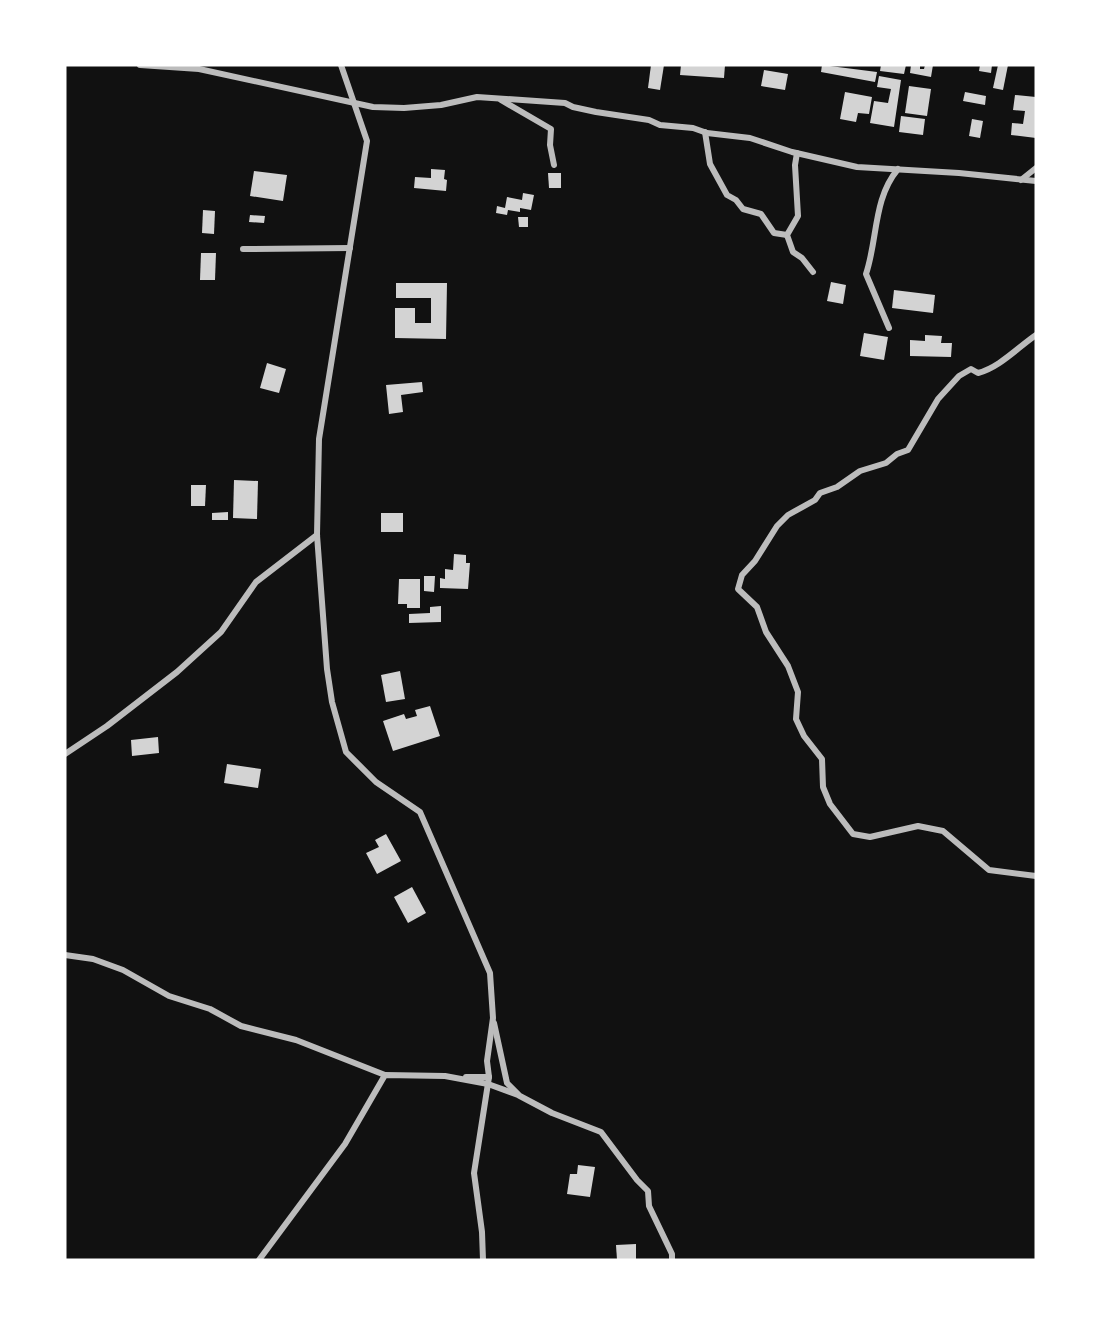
<svg xmlns="http://www.w3.org/2000/svg" width="1101" height="1325" font-family="Manrope,sans-serif">
  <rect width="100%" height="100%" fill="#111"/>
  <g fill="#d3d3d3">
    <path d="M651,65H664L660,90L648,88Z"/>
    <path d="M681,65H725L724,78L680,75Z"/>
    <path d="M822,65L877,72L875,82L821,72Z"/>
    <path d="M881,65H906L904,74L880,71Z"/>
    <path d="M911,65H920V69H924L925,65H933L931,77L910,73Z"/>
    <path d="M980,65H992L991,73L979,71Z"/>
    <path d="M998,65H1008L1003,90L993,88Z"/>
    <path d="M764,70L788,74L785,90L761,86Z"/>
    <path d="M879,76L901,80L894,127L870,123L874,101L888,103L891,89L877,87Z"/>
    <path d="M909,86L931,89L927,116L905,113Z"/>
    <path d="M845,92L872,97L869,114L858,113L856,122L840,119Z"/>
    <path d="M965,92L986,96L985,105L963,101Z"/>
    <path d="M1015,95L1036,97V138L1011,135L1012,123L1023,124L1025,111L1013,110Z"/>
    <path d="M901,116L925,119L923,135L899,132Z"/>
    <path d="M972,119L983,121L980,138L969,136Z"/>
    <path d="M431,169L445,170L444,179L447,180L446,191L414,188L415,177L431,178Z"/>
    <path d="M254,171L287,175L283,201L250,196Z"/>
    <path d="M548,173H561V188H549Z"/>
    <path d="M523,193L534,195L531,210L520,208V212L508,210L507,215L496,213L497,206L505,208L507,197L522,200Z"/>
    <path d="M203,210L215,211L214,234L202,233Z"/>
    <path d="M250,215L265,216L264,223L249,222Z"/>
    <path d="M518,217H528V227H519Z"/>
    <path d="M201,253H216L215,280H200Z"/>
    <path d="M831,282L846,285L843,304L827,301Z"/>
    <path d="M396,283H447L446,339L395,338V308H415V323H431V298H396Z"/>
    <path d="M894,290L935,295L933,313L892,308Z"/>
    <path d="M864,333L888,337L884,360L860,356Z"/>
    <path d="M925,335L942,336L941,343H952L951,357L910,356V340L925,341Z"/>
    <path d="M267,363L286,369L279,393L260,388Z"/>
    <path d="M422,382L423,392L401,395L403,412L389,414L386,385Z"/>
    <path d="M234,480L258,481L257,519L233,518Z"/>
    <path d="M191,485H206L205,506H191Z"/>
    <path d="M228,512V520H212V513Z"/>
    <rect x="381" y="513" width="22" height="19"/>
    <path d="M454,554L466,555V563H470L468,589L440,588V578L445,579V569L453,570Z"/>
    <path d="M424,576H435L434,592L424,591Z"/>
    <path d="M399,579H420V608H407V604H398Z"/>
    <path d="M441,606V622L409,623V614L430,613V607Z"/>
    <path d="M400,671L405,699L386,702L381,675Z"/>
    <path d="M430,706L440,736L393,751L383,721L404,714L406,719L417,716L415,710Z"/>
    <path d="M158,737L159,753L132,756L131,740Z"/>
    <path d="M227,764L261,769L258,788L224,783Z"/>
    <path d="M386,834L401,861L377,874L366,853L379,847L375,840Z"/>
    <path d="M412,887L426,913L408,923L394,897Z"/>
    <path d="M578,1165L595,1167L590,1197L567,1194L570,1174H577Z"/>
    <path d="M636,1244V1260H617L616,1245Z"/>
  </g>
  <g fill="none" stroke-linecap="round" stroke-linejoin="round">
    <g stroke="#bcbcbc" stroke-width="6">
      <path d="M140,65L199,69L373,107L404,108L441,105L477,97L565,103L573,107L596,112L649,120L660,125L693,128L707,133L750,138L792,152L857,167L959,173L1036,181"/>
      <path d="M341,65L367,141L319,439L317,535L327,669L332,702L346,752L376,782L420,812L490,973L493,1018L487,1061L489,1077L474,1173L482,1232L483,1260"/>
      <path d="M501,100L551,129L550,145L554,165"/>
      <path d="M705,132L710,164L727,195L736,200L743,209L761,214L774,233L787,235"/>
      <path d="M797,153L795,165L798,216L787,235L793,252L802,258L813,272"/>
      <path d="M1021,180L1036,168"/>
      <path d="M243,249L350,248"/>
      <path d="M889,328L866,274C878,238 873,199 898,169"/>
      <path d="M1036,335C1017,348 1000,367 978,373L971,369L959,376L938,399L908,450L897,454L886,463L860,471L837,487L820,493L815,500L788,515L777,526L755,561L742,575L738,589L757,607L766,632L788,666L798,692L796,719L804,736L822,759L823,787L830,804L853,834L870,837L918,826L943,831L989,870L1036,876"/>
      <path d="M65,754L107,726L177,672L221,632L256,582L317,535"/>
      <path d="M65,955L93,959L123,970L169,996L210,1009L241,1026L296,1040L385,1075"/>
      <path d="M494,1023L507,1083L518,1094"/>
      <path d="M466,1077H489"/>
      <path d="M259,1260L345,1144L385,1075L445,1076L488,1084L518,1095L552,1113L601,1132L637,1180L648,1191L649,1206L672,1254V1260"/>
    </g>
  </g>
  <rect width="1101" height="1325" fill="none" stroke="#ffffff" stroke-width="133"/>
</svg>
